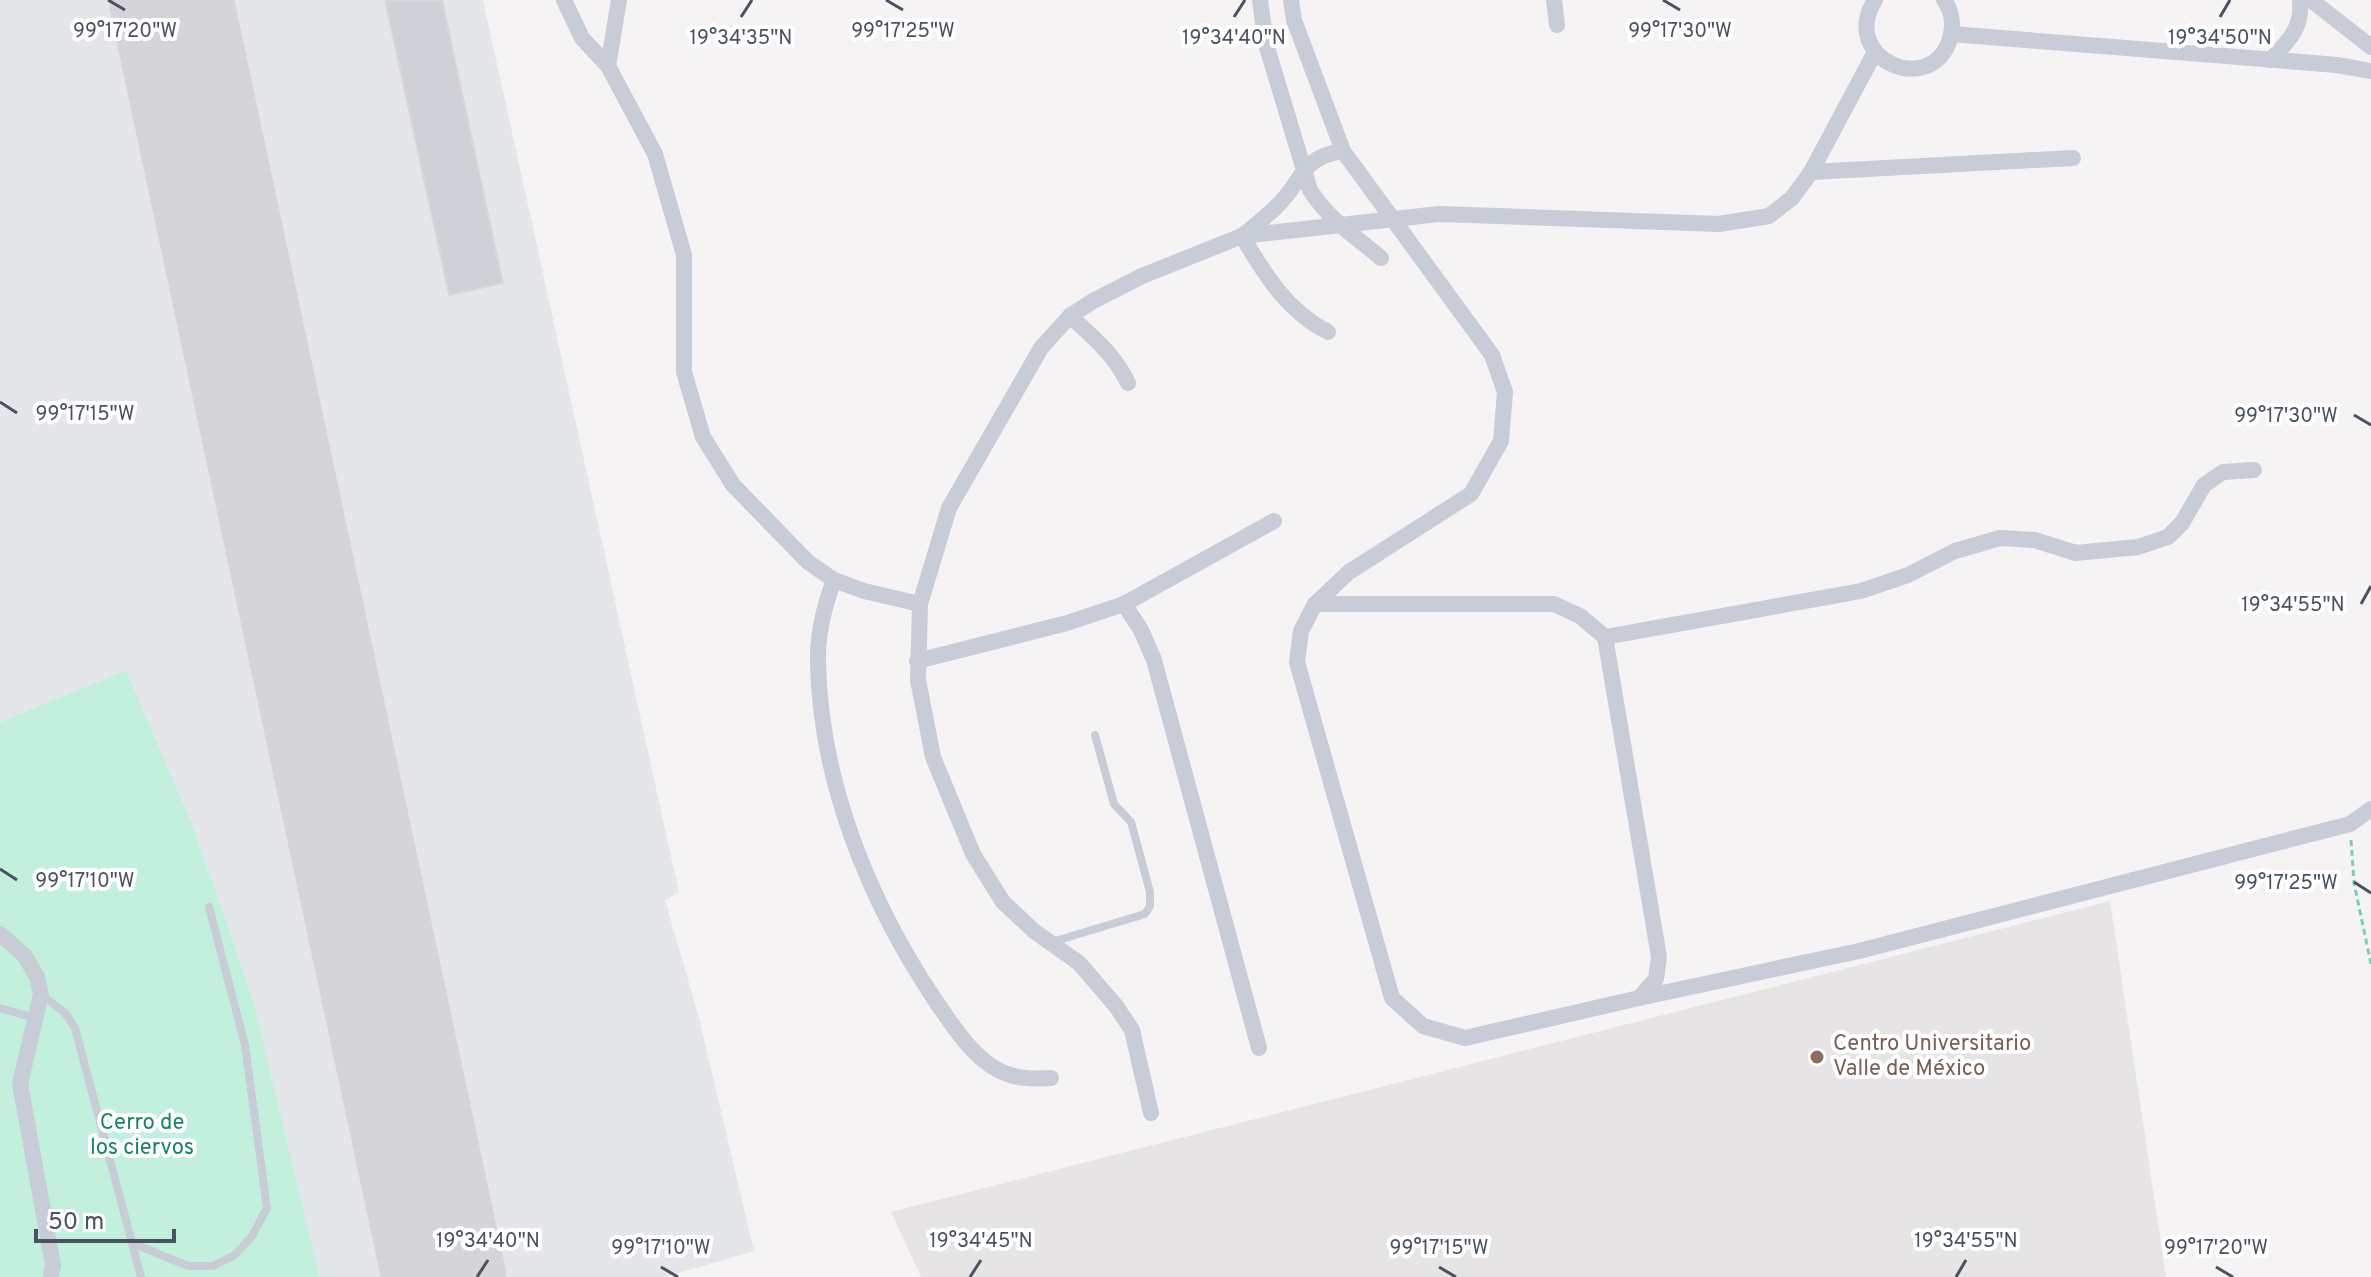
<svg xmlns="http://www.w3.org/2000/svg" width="2371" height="1277" font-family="Overpass,sans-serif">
  <rect width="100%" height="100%" fill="#f5f3f3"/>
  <path fill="#e6e4e5" d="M2110,901L2166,1277H921L891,1212Z"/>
  <path fill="#e5e6ea" d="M0,0H483L679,893L665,900L699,1018L754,1251L665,1277H320L254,1003L194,828L126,670L0,722Z"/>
  <path fill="#c3f0dd" d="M126,670L194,828L254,1003L320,1277H0V722Z"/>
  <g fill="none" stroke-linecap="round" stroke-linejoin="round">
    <path stroke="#d5d4d8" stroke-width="124" d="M171,0L444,1277"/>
  </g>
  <path fill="#cfd1d7" stroke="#d7d8de" stroke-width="2" d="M385,0H442L503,283L449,295Z"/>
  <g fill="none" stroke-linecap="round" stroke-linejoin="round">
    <path stroke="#7bceb5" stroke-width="3" stroke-dasharray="6 4" stroke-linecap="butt" d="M2351,840L2354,883L2371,964"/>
    <g stroke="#c7ccd7" stroke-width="8">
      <path d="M1052,942L1145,914L1150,906V892L1131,822L1114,804L1095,735"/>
      <path d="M41,994L66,1014L75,1028L141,1277"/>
      <path d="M0,1008L35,1018"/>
      <path d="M132,1243L188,1266H213L235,1255L252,1236L267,1208L245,1045L209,907"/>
    </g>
    <g stroke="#c7ccd7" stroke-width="16">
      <path d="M564,0L582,38L608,66"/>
      <path d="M619,0L608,66L655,154L684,255V372L703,437L733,485L808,562L834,580L864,591L920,604"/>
      <path d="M1260,0L1266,44L1310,190C1329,220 1355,236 1381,258"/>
      <path d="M1291,0L1294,20L1343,151L1492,355L1505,392L1501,441L1471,494L1349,572L1315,604L1301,631L1297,662L1392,998L1423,1026L1465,1038L1639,998L1656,979L1659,957L1605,637"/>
      <path d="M1554,0L1557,25"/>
      <path d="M1875,0C1839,57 1927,98 1949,42C1954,28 1953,12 1944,0"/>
      <path d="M2311,0L2371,47"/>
      <path d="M1952,34L2337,65L2371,71"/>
      <path d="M2270,60C2289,41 2303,27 2300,0"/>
      <path d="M1811,172L2073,158"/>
      <path d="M1242,236C1253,227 1266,217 1276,207C1303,182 1300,157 1343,151"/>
      <path d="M1242,236C1265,275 1287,311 1328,332"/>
      <path d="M1070,316C1093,337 1114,354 1128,383"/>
      <path d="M834,580C824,607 817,633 818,662C820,782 870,904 937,1003C953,1026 972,1056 998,1070C1015,1079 1032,1079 1051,1078"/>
      <path d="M1124,604L1141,630L1154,660L1259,1048"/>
      <path d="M1315,604H1554L1580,616L1605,637L1861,591L1908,575L1955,551L2000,538L2034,540L2076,553L2138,547L2168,537L2182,523L2204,485L2223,472L2254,470"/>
      <path d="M917,661L1067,623L1124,604L1274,521"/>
      <path d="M0,934L25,956L37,977L41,994L20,1084L53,1265L51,1277"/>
      <path d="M1639,998L1859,951L2350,824L2371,809"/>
      <path d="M1151,1113L1132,1030L1116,1006L1079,963L1034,931L1003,902L973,854L933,757L918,680L920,604L949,508L1041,348L1070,316L1093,301L1142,276L1242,236L1439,214L1719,224L1769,216L1792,198L1811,172L1875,52"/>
    </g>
  </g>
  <path fill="none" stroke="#4a5260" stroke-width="3" d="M108,0L125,10M886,0L903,10M1663,0L1680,10M741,17L752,0M1234,17L1245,0M2220,17L2230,0M0,402L17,413M2354,415L2371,425M2361,604L2371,586M0,869L17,880M2354,882L2371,893M661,1267L678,1277M1439,1267L1456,1277M2216,1267L2233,1277M477,1277L488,1260M970,1277L981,1260M1956,1277L1966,1260"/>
  <circle fill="#8d6e63" stroke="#fff" stroke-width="3" cx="1817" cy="1057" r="8"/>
  <g text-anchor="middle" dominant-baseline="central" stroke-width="8" stroke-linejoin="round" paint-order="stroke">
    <g font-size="22" fill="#785e54" stroke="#fff" text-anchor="start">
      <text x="1833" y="1044">Centro Universitario<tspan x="1833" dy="25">Valle de México</tspan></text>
    </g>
    <g font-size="22" fill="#198462" stroke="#fff">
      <text x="142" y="1123">Cerro de<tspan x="142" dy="25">los ciervos</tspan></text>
    </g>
  </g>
  <g font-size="20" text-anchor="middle" fill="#4a5260" stroke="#fff" stroke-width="8" stroke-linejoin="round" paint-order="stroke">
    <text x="125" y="37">99°17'20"W</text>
    <text x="903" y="37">99°17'25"W</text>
    <text x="1680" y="37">99°17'30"W</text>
    <text x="1234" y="44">19°34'40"N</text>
    <text x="2220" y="44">19°34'50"N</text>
    <text x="741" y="44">19°34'35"N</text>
    <text x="85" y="420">99°17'15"W</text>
    <text x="2286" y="422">99°17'30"W</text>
    <text x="2293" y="611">19°34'55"N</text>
    <text x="85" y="887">99°17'10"W</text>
    <text x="2286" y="889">99°17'25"W</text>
    <text x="488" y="1247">19°34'40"N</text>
    <text x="981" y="1247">19°34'45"N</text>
    <text x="1966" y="1247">19°34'55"N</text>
    <text x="661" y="1254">99°17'10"W</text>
    <text x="1439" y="1254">99°17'15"W</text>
    <text x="2216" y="1254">99°17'20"W</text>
  </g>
  <path d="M36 1229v12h138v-12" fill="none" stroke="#4a5260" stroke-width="4"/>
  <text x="48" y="1229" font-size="24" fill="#4a5260" stroke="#ffffff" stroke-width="6" paint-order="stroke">50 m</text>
</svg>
